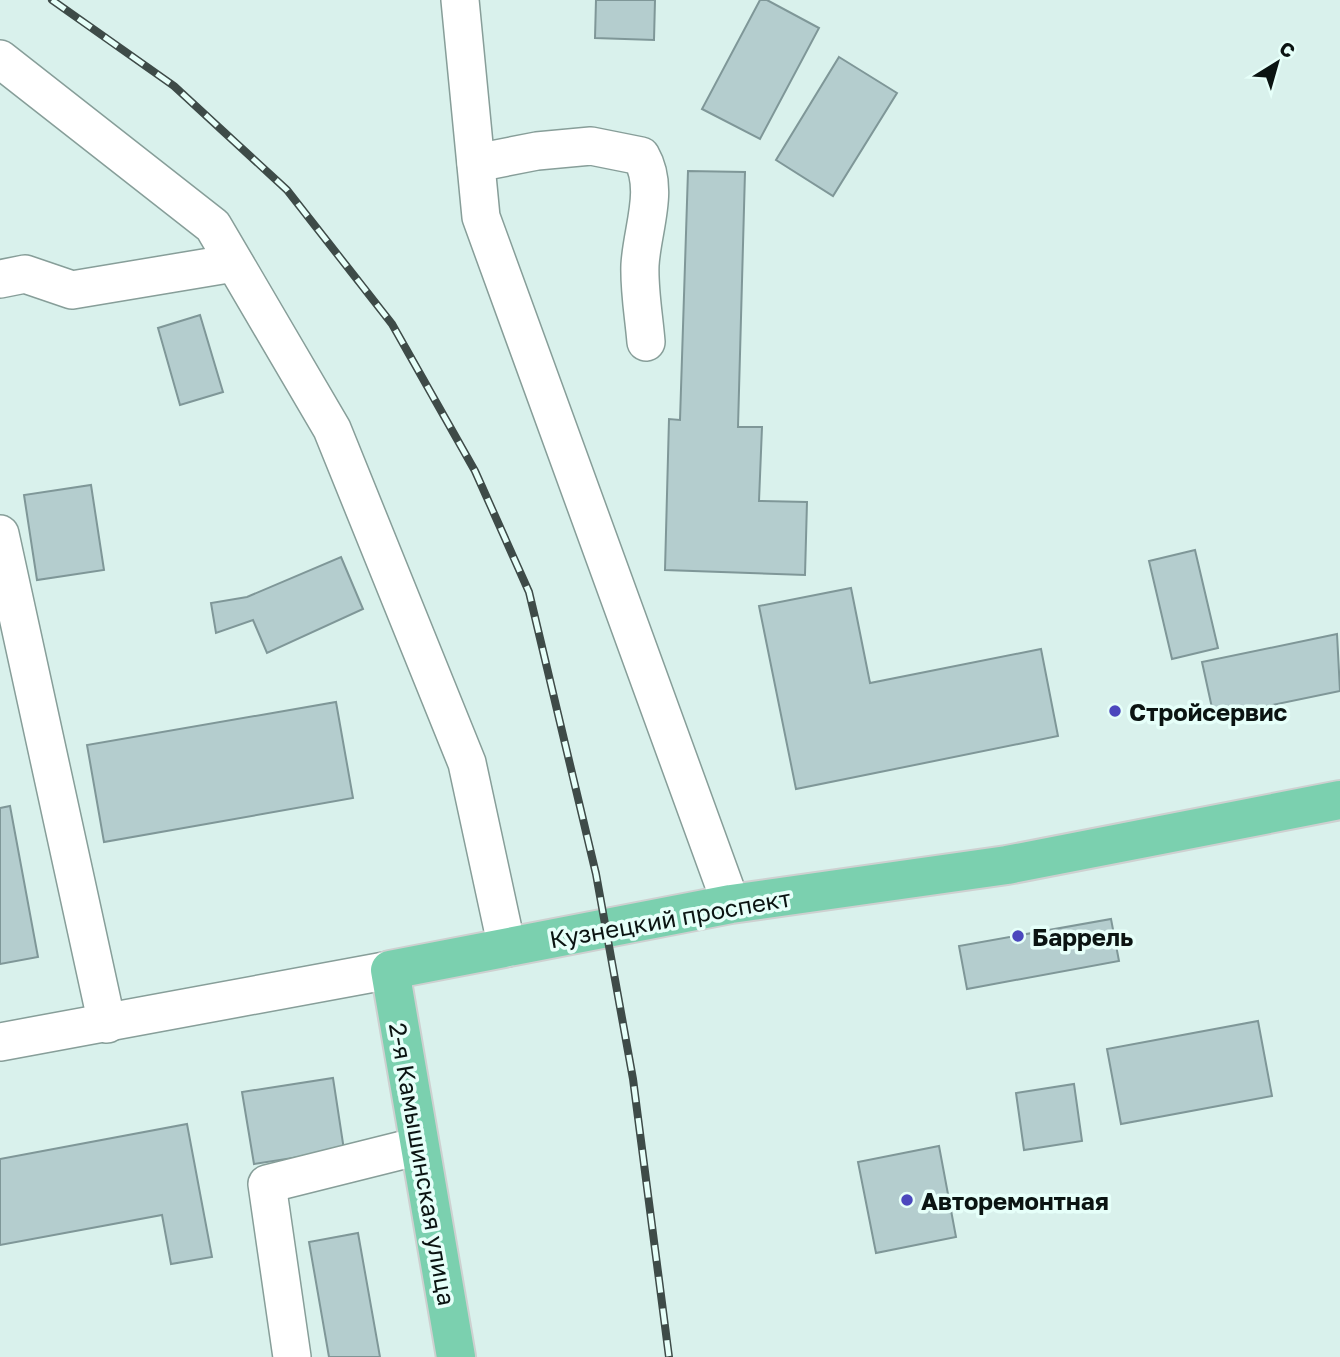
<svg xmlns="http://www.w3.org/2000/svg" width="1340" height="1357" font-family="'Golos Text',sans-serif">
  <rect width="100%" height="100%" fill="#d9f1ec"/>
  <g fill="#b4cdce" stroke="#7f9798" stroke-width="2">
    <path d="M596,0H655L654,40L595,38Z"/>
    <path d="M760,0H767L819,28L760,139L702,109Z"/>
    <path d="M839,57L897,93L833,196L776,160Z"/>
    <path d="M688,171L745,172L738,427H762L759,501L807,502L805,575L665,570L669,419L680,420Z"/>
    <path d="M200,315L223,392L180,405L158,328Z"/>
    <path d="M91,485L104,570L37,580L24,495Z"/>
    <path d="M1195,550L1218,648L1172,659L1149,561Z"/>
    <path d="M341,557L363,609L267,653L253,620L216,633L211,603L247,597Z"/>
    <path d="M851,588L870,683L1041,649L1058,736L796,789L759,606Z"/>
    <path d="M1337,634L1340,691L1214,717L1202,662Z"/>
    <path d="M336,702L353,798L104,842L87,745Z"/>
    <path d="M10,806L38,957L0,964V808Z"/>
    <path d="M1111,919L1119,961L967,989L959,946Z"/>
    <path d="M1258,1021L1272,1096L1121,1124L1107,1049Z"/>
    <path d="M333,1078L344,1150L254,1164L242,1092Z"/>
    <path d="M1074,1084L1082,1141L1024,1150L1016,1093Z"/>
    <path d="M187,1124L212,1257L171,1264L162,1215L0,1245V1159Z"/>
    <path d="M939,1146L956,1237L876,1253L858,1162Z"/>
    <path d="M358,1233L380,1357H329L309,1242Z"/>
  </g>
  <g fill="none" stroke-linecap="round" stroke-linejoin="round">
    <defs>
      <g id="minor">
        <path d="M460,0L481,217L731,904"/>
        <path d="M0,59L213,226L332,429L467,763L507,948"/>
        <path d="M476,163L537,151L591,146L641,156C660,189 642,229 640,265C639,290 644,317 646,342"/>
        <path d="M0,279L25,274L72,290L234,263"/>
        <path d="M0,534L107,1024"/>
        <path d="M0,1042L390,970"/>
        <path d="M292,1357L267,1184L419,1146"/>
      </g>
      <path id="major" d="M456,1357L390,970L731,904L1007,865L1340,800"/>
    </defs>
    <use href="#minor" stroke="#879e99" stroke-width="40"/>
    <use href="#major" stroke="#ced0d0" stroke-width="42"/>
    <use href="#minor" stroke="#fff" stroke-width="37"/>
    <use href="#major" stroke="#7bd0af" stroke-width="38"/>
    <defs>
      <path id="rail" d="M52,0L174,86L287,190L392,324L475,471L529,592L596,874L633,1079L669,1357"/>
    </defs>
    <use href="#rail" stroke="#3e4b48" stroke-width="8"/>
    <use href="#rail" stroke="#e6fff9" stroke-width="5" stroke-dasharray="16" stroke-linecap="butt"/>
  </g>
  <g fill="#4b47bd" stroke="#e6fff9" stroke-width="2.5">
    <circle cx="1115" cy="711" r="7"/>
    <circle cx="1018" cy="936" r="7"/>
    <circle cx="907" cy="1200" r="7"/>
  </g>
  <g text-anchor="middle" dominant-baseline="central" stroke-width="7" stroke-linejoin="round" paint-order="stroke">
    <g font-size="24" font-weight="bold" fill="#0b1412" stroke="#e6fff9" text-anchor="start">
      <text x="1129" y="711">Стройсервис</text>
      <text x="1032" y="936">Баррель</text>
      <text x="921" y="1200">Авторемонтная</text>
    </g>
    <g font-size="24" fill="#0b1412" stroke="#e6fff9">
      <text transform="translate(670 918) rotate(-10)">Кузнецкий проспект</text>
      <text transform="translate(423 1164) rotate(80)">2-я Камышинская улица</text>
    </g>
  </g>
  <g transform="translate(1277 63) rotate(37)" stroke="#e6fff9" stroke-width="5" paint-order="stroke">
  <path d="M0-5L12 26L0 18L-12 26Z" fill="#0b1412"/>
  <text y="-10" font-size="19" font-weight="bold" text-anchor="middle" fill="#0b1412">С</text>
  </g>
</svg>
